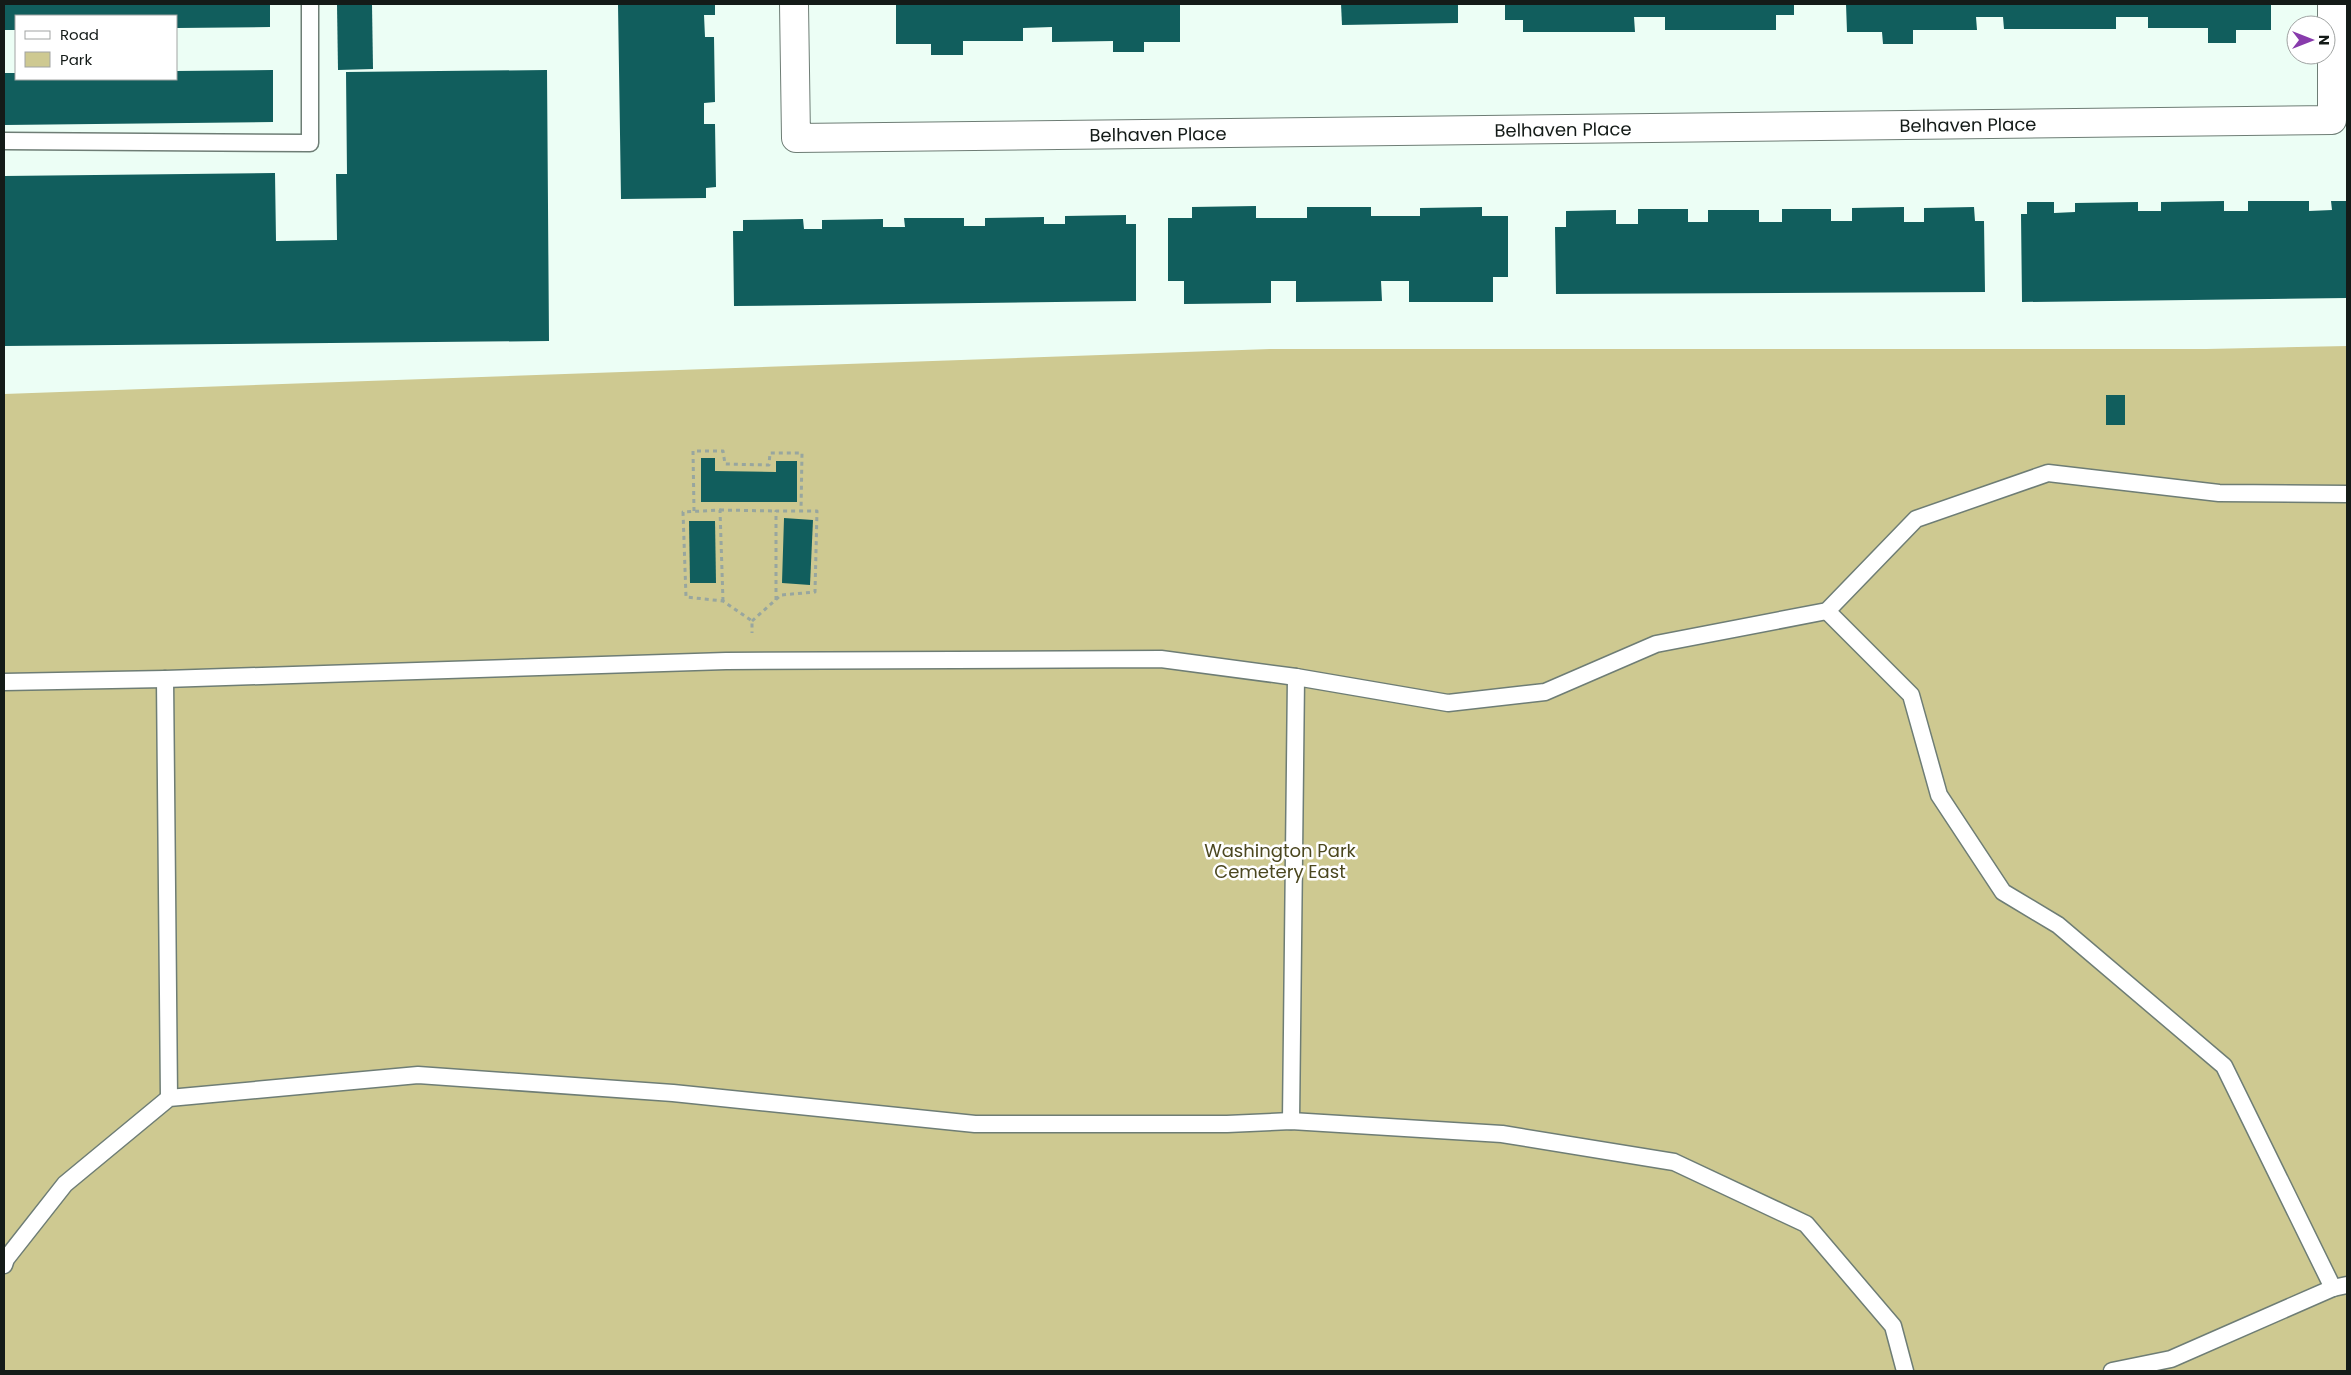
<svg xmlns="http://www.w3.org/2000/svg" width="2351" height="1375" font-family="Poppins,sans-serif">
  <rect width="100%" height="100%" fill="#ecfef5"/>
  <path fill="#cec991" d="M2347,346V1371H4V394L1270,349H2206Z"/>
  <g fill="#115e5d">
    <path d="M4,4H270V27L176,28V16H16V30H4Z"/>
    <path d="M337,4H372L373,69L338,70Z"/>
    <path d="M618,4H715V15H704L705,37H714L715,102L704,103V124H715L716,187L706,188V198L621,199Z"/>
    <path d="M896,4H1180V42H1144V52H1113V41L1052,42V27L1023,28V41H963V55H931V44H896Z"/>
    <path d="M1341,4H1458V23L1342,25Z"/>
    <path d="M1505,4H1794V15H1776V30H1665V17H1634L1635,32H1523V20H1505Z"/>
    <path d="M1846,4H2271V30H2236V43H2208V28H2148V17H2116V29H2004L2003,17H1976L1977,30H1913V44H1883L1882,32H1847Z"/>
    <path d="M273,70V122L4,125V73H16V79H176V71Z"/>
    <path d="M547,70L549,341L4,346V176L275,173L276,241L337,240L336,174H347L346,72Z"/>
    <path d="M2224,201V211H2248V201H2309V211L2332,210L2331,201H2347V298L2022,302L2021,214H2027V202H2054V213L2075,212V203L2138,202V211H2161V202Z"/>
    <path d="M1256,206V218H1307V207H1371V216H1420V208L1482,207V216H1508V277H1493V302H1409V281H1381L1382,301L1296,302V281H1271V303L1184,304V281H1168V218H1192V207Z"/>
    <path d="M1904,207V222H1924V208L1974,207L1975,221H1984L1985,292L1556,294L1555,227H1566V211L1616,210V224H1638V209H1688V222H1708V210H1759V222H1782V209H1831V221H1852V208Z"/>
    <path d="M1126,215V224H1136V301L734,306L733,231H743V220L803,219L804,229H822V220L883,219V227H905L904,218H964V226H985V218L1044,217V224H1065V216Z"/>
    <rect x="2106" y="395" width="19" height="30"/>
    <path d="M701,458H715V471L776,472V461H797V502H701Z"/>
    <path d="M784,518L813,520L810,585L782,583Z"/>
    <path d="M689,521H715L716,583H690Z"/>
  </g>
  <g fill="none" stroke-linecap="round" stroke-linejoin="round">
    <defs>
      <g id="service">
        <path d="M4,141L310,143V4"/>
        <path d="M1827,611L1911,695L1939,795L2003,892L2058,925L2224,1066L2333,1288"/>
        <path d="M165,679L169,1098"/>
        <path d="M4,682L165,679L726,661L1161,659L1296,677L1448,703L1545,692L1656,644L1827,611L1916,519L2048,473L2219,493L2347,494"/>
        <path d="M1291,1121L1296,677"/>
        <path d="M4,1265L6,1259L65,1184L169,1098L418,1075L673,1093L975,1124H1227L1291,1121L1502,1134L1674,1162L1806,1224L1893,1326L1905,1371"/>
        <path d="M2112,1371L2171,1359L2333,1288L2347,1285"/>
      </g>
      <g id="minor">
        <path id="s1" d="M794,4L796,138L2332,120V4"/>
      </g>
    </defs>
    <use href="#service" stroke="#6e7d75" stroke-width="19"/>
    <use href="#minor" stroke="#6e7d75" stroke-width="30"/>
    <g stroke="#98a69f" stroke-width="3" stroke-dasharray="4 4" stroke-linecap="butt">
      <path d="M720,510L776,511"/>
      <path d="M694,511L693,451H723L725,464L769,465L770,453H802L801,511"/>
      <path d="M723,601L720,510L683,512L686,597L723,601L752,621V633"/>
      <path d="M752,621L781,595L815,592L817,511H776V601"/>
    </g>
    <use href="#service" stroke="#fff" stroke-width="16"/>
    <use href="#minor" stroke="#fff" stroke-width="28"/>
  </g>
  <g text-anchor="middle" dominant-baseline="central" stroke-width="5" stroke-linejoin="round" paint-order="stroke">
    <g font-size="18" fill="#141b18" stroke="#fff">
      <text stroke="none"><textPath href="#s1" startOffset="1306">Belhaven Place</textPath></text>
      <text stroke="none"><textPath href="#s1" startOffset="901">Belhaven Place</textPath></text>
      <text stroke="none"><textPath href="#s1" startOffset="496">Belhaven Place</textPath></text>
    </g>
    <g font-size="18" fill="#4b471f" stroke="#fff">
      <text x="1280" y="850">Washington Park<tspan x="1280" dy="21">Cemetery East</tspan></text>
    </g>
  </g>
  <rect width="2351" height="1375" fill="none" stroke="#141b18" stroke-width="10"/>
  <rect x="15" y="15" width="162" height="65" fill="#ffffff" stroke="#a1a4a3"/>
  <rect x="25" y="31" width="25" height="8" fill="#ffffff" stroke="#a1a4a3"/>
  <text x="60" y="40" font-size="15" fill="#141b18">Road</text>
  <rect x="25" y="52" width="25" height="15" fill="#cec991" stroke="#a1a4a3"/>
  <text x="60" y="65" font-size="15" fill="#141b18">Park</text>
  <g transform="translate(2311 40) rotate(90)"><circle r="24" fill="#ffffff" stroke="#a1a4a3"/>
  <path d="M0-4L9 19L0 12L-9 19Z" fill="#883bac"/>
  <text y="-8" font-size="14" font-weight="bold" text-anchor="middle" fill="#141b18">N</text>
  </g>
</svg>
